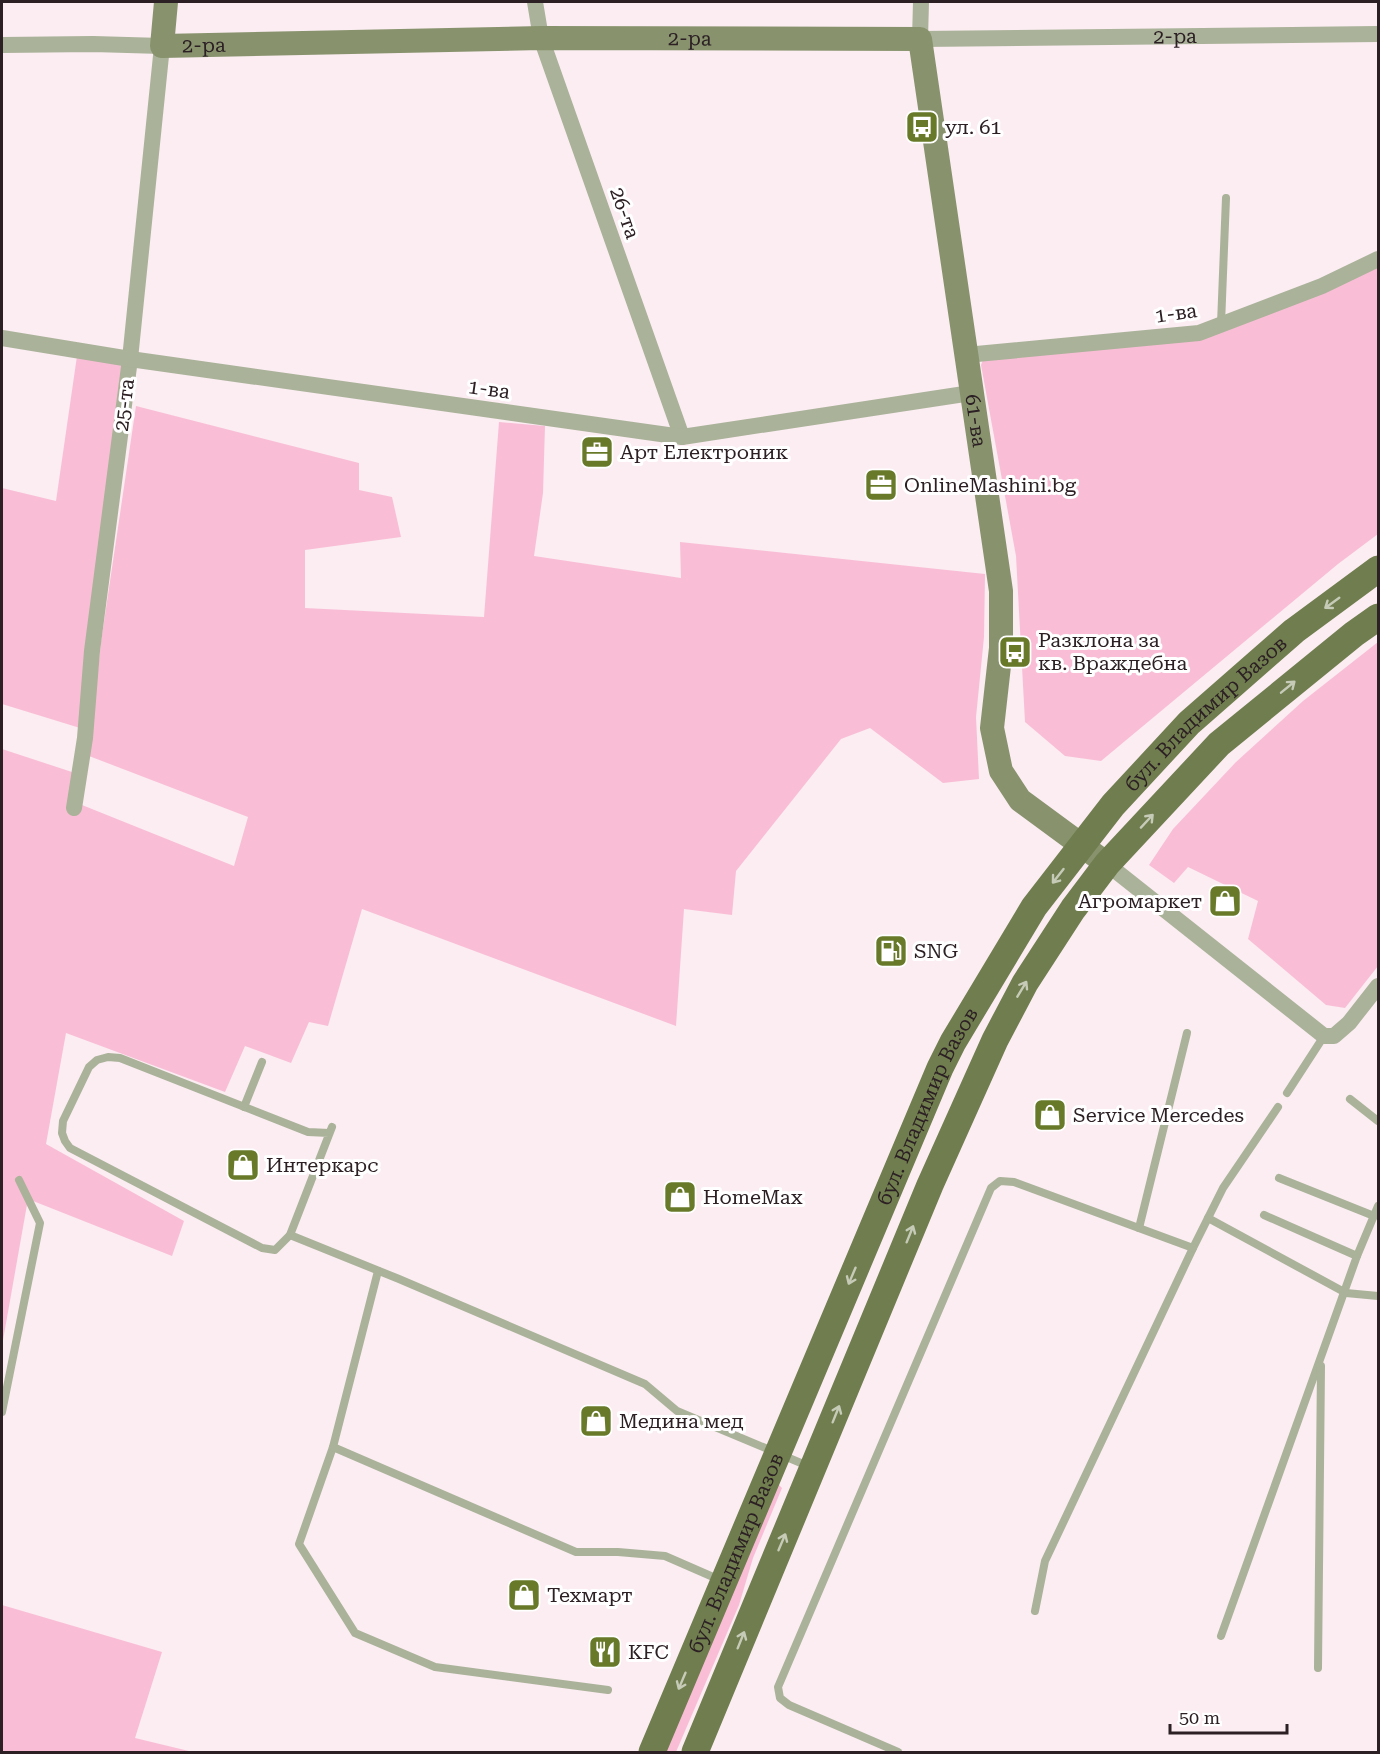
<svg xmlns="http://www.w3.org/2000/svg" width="1380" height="1754" font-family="'Roboto Serif',serif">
  <rect width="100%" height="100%" fill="#fbedf2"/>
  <g fill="#f9bed6">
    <path d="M1378,264V534L1338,564L1101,761L1065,756L1025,722L1016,556L981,365L984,357L1190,339Z"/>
    <path d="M77,356L130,359L80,728L2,704V488L56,501Z"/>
    <path d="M136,406L359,463V490L392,497L401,537L305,550V608L484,617L499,422L545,426L543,493L534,556L681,578L680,542L985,574L984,637L976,717L979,779L943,783L870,728L841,739L736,871L732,915L684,909L676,1026L362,909L328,1026L309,1022L291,1063L245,1046L225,1092L66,1033L46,1144L184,1221L172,1256L28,1199L2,1346V749L72,772L82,805L234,866L248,817L89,756L101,642Z"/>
    <path d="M1378,642V966L1345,1008L1326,1005L1248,939L1258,901L1188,867L1174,883L1149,865L1173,829L1236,762L1303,701Z"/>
    <path d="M777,1483L782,1488L753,1558L739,1605L676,1752H664Z"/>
    <path d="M2,1605L162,1652L135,1738L193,1752H2Z"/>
  </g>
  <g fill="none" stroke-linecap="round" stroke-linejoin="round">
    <g stroke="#aab299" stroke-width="8">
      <path d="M1221,324L1226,198"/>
      <path d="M1287,1093L1324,1036"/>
      <path d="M1350,1099L1378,1121"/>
      <path d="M244,1107L262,1062"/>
      <path d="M329,1133L308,1132L120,1058L108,1057L97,1060L89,1067L63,1121L62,1133L65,1141L70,1148L262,1248L275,1250L290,1235L332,1127"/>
      <path d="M1279,1178L1374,1216"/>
      <path d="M1264,1215L1357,1256"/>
      <path d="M1208,1218L1346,1293L1378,1296"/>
      <path d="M1139,1228L1187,1033"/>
      <path d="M290,1235L399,1279L645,1384L677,1411L808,1466"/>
      <path d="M378,1271L333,1447L299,1544L355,1633L435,1667L608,1690"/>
      <path d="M2,1412L40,1223L19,1180"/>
      <path d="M333,1447L576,1552H618L665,1556L720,1580"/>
      <path d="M1035,1611L1045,1561L1193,1248L1223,1188L1278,1107"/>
      <path d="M1221,1636L1357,1256L1378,1206"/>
      <path d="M1318,1668L1321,1366"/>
      <path d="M898,1752L789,1705L780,1698L778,1687L991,1188L1000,1181L1014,1182L1193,1248"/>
    </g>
    <g stroke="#aab299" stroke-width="16">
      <path d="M535,2L541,38L682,437"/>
      <path id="s1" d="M921,2L920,39L1378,34"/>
      <path d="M2,45L93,44L162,46L130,359L92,651L85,738L74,808"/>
      <path d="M2,338L130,359L682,437L971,393"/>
      <path d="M966,355L1199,333L1322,286L1378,259"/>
      <path d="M1107,864L1324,1036H1334L1349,1023L1378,986"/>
    </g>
    <path stroke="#88936d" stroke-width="24" id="s2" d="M166,2L162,46L541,38L920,39L1001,591V648L992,728L1001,771L1020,800L1107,864"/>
    <g stroke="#707d4e" stroke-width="27">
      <path id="s3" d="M652,1752L940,1068L953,1042L1034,907L1113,805L1189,723L1294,631L1378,569"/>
      <path d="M695,1752L930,1185L995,1040L1025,983L1073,909L1107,864L1219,744L1354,634L1378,617"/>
    </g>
  </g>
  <defs><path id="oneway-shaft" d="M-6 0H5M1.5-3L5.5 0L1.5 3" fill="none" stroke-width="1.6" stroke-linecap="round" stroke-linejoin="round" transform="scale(1.5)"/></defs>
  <g stroke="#c6cbb8">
    <use href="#oneway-shaft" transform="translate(1332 603) rotate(144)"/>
    <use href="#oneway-shaft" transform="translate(1288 687) rotate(-39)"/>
    <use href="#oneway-shaft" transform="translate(1147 821) rotate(-47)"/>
    <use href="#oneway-shaft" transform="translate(1058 876) rotate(128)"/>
    <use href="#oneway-shaft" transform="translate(1022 989) rotate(-59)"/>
    <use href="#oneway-shaft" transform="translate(910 1234) rotate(-68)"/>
    <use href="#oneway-shaft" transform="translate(852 1276) rotate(113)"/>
    <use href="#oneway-shaft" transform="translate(836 1414) rotate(-68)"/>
    <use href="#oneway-shaft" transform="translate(782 1542) rotate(-67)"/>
    <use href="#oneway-shaft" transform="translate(741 1640) rotate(-68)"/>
    <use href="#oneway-shaft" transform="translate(682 1681) rotate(113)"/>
  </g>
  <defs>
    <symbol id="bus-square" viewBox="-11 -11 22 22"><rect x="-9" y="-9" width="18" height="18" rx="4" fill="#687a2a" stroke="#fff"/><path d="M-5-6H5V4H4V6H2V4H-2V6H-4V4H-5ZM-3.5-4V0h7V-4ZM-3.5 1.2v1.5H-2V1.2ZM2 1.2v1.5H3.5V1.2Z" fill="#fff"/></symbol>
    <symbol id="office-square" viewBox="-11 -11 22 22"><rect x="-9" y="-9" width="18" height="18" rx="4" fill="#687a2a" stroke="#fff"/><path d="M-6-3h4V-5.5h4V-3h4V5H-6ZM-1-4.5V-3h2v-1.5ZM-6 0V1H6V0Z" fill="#fff"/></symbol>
    <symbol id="shop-square" viewBox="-11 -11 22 22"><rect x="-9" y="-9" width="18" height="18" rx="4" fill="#687a2a" stroke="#fff"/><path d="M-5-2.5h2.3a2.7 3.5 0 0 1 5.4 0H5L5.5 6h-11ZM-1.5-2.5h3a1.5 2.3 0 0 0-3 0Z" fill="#fff"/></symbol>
    <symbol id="fuel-square" viewBox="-11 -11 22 22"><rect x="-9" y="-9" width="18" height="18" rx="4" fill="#687a2a" stroke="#fff"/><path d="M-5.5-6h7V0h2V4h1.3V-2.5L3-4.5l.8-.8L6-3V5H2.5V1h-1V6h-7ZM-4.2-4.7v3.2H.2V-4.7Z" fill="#fff"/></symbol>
    <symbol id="restaurant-square" viewBox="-11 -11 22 22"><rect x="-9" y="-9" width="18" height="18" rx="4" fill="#687a2a" stroke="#fff"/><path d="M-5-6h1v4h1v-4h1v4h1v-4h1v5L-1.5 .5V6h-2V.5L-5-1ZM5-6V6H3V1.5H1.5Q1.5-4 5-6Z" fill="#fff"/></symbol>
  </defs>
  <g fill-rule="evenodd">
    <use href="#bus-square" x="903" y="108" width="38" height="38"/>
    <use href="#office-square" x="578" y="433" width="38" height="38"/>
    <use href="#office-square" x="862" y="466" width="38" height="38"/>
    <use href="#bus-square" x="996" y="633" width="38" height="38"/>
    <use href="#shop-square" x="1206" y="882" width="38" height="38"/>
    <use href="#fuel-square" x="872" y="932" width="38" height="38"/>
    <use href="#shop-square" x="1031" y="1096" width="38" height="38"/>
    <use href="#shop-square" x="224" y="1146" width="38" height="38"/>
    <use href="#shop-square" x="661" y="1178" width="38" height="38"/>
    <use href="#shop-square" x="577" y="1402" width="38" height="38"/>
    <use href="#shop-square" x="505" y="1576" width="38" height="38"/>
    <use href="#restaurant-square" x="586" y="1633" width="38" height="38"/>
  </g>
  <g text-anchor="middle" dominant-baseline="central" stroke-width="6" stroke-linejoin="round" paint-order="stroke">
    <g font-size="20" fill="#2c2025" stroke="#fff">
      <text stroke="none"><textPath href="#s1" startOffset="292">2-ра</textPath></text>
      <text stroke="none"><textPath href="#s2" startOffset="572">2-ра</textPath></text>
      <text stroke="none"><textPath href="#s2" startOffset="86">2-ра</textPath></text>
      <text transform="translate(625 213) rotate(71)">26-та</text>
      <text transform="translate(1176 313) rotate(-8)">1-ва</text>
      <text transform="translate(489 389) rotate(8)">1-ва</text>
      <text transform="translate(124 405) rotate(-83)">25-та</text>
      <text stroke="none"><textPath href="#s2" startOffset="1188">61-ва</textPath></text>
      <text stroke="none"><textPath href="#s3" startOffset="1188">бул. Владимир Вазов</textPath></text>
      <text stroke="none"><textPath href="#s3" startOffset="702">бул. Владимир Вазов</textPath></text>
      <text stroke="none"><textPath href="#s3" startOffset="216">бул. Владимир Вазов</textPath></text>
    </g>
    <g font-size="20" fill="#2c2025" stroke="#fff" text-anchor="start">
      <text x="945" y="127">ул. 61</text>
      <text x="620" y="452">Арт Електроник</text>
      <text x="904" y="485">ОnlineMashini.bg</text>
      <text x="1038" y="640">Разклона за<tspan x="1038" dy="23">кв. Враждебна</tspan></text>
      <text x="1202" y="901" text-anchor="end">Агромаркет</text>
      <text x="914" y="951">SNG</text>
      <text x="1073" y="1115">Service Mercedes</text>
      <text x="266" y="1165">Интеркарс</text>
      <text x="703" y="1197">HomeMax</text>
      <text x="619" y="1421">Медина мед</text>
      <text x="547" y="1595">Техмарт</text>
      <text x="628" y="1652">KFC</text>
    </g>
  </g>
  <rect width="1380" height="1754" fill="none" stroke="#2c2025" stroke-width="6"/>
  <path d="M1170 1724v9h117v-9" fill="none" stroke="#2c2025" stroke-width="3"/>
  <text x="1179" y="1724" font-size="18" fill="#2c2025" stroke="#ffffff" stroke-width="4.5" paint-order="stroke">50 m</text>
</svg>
